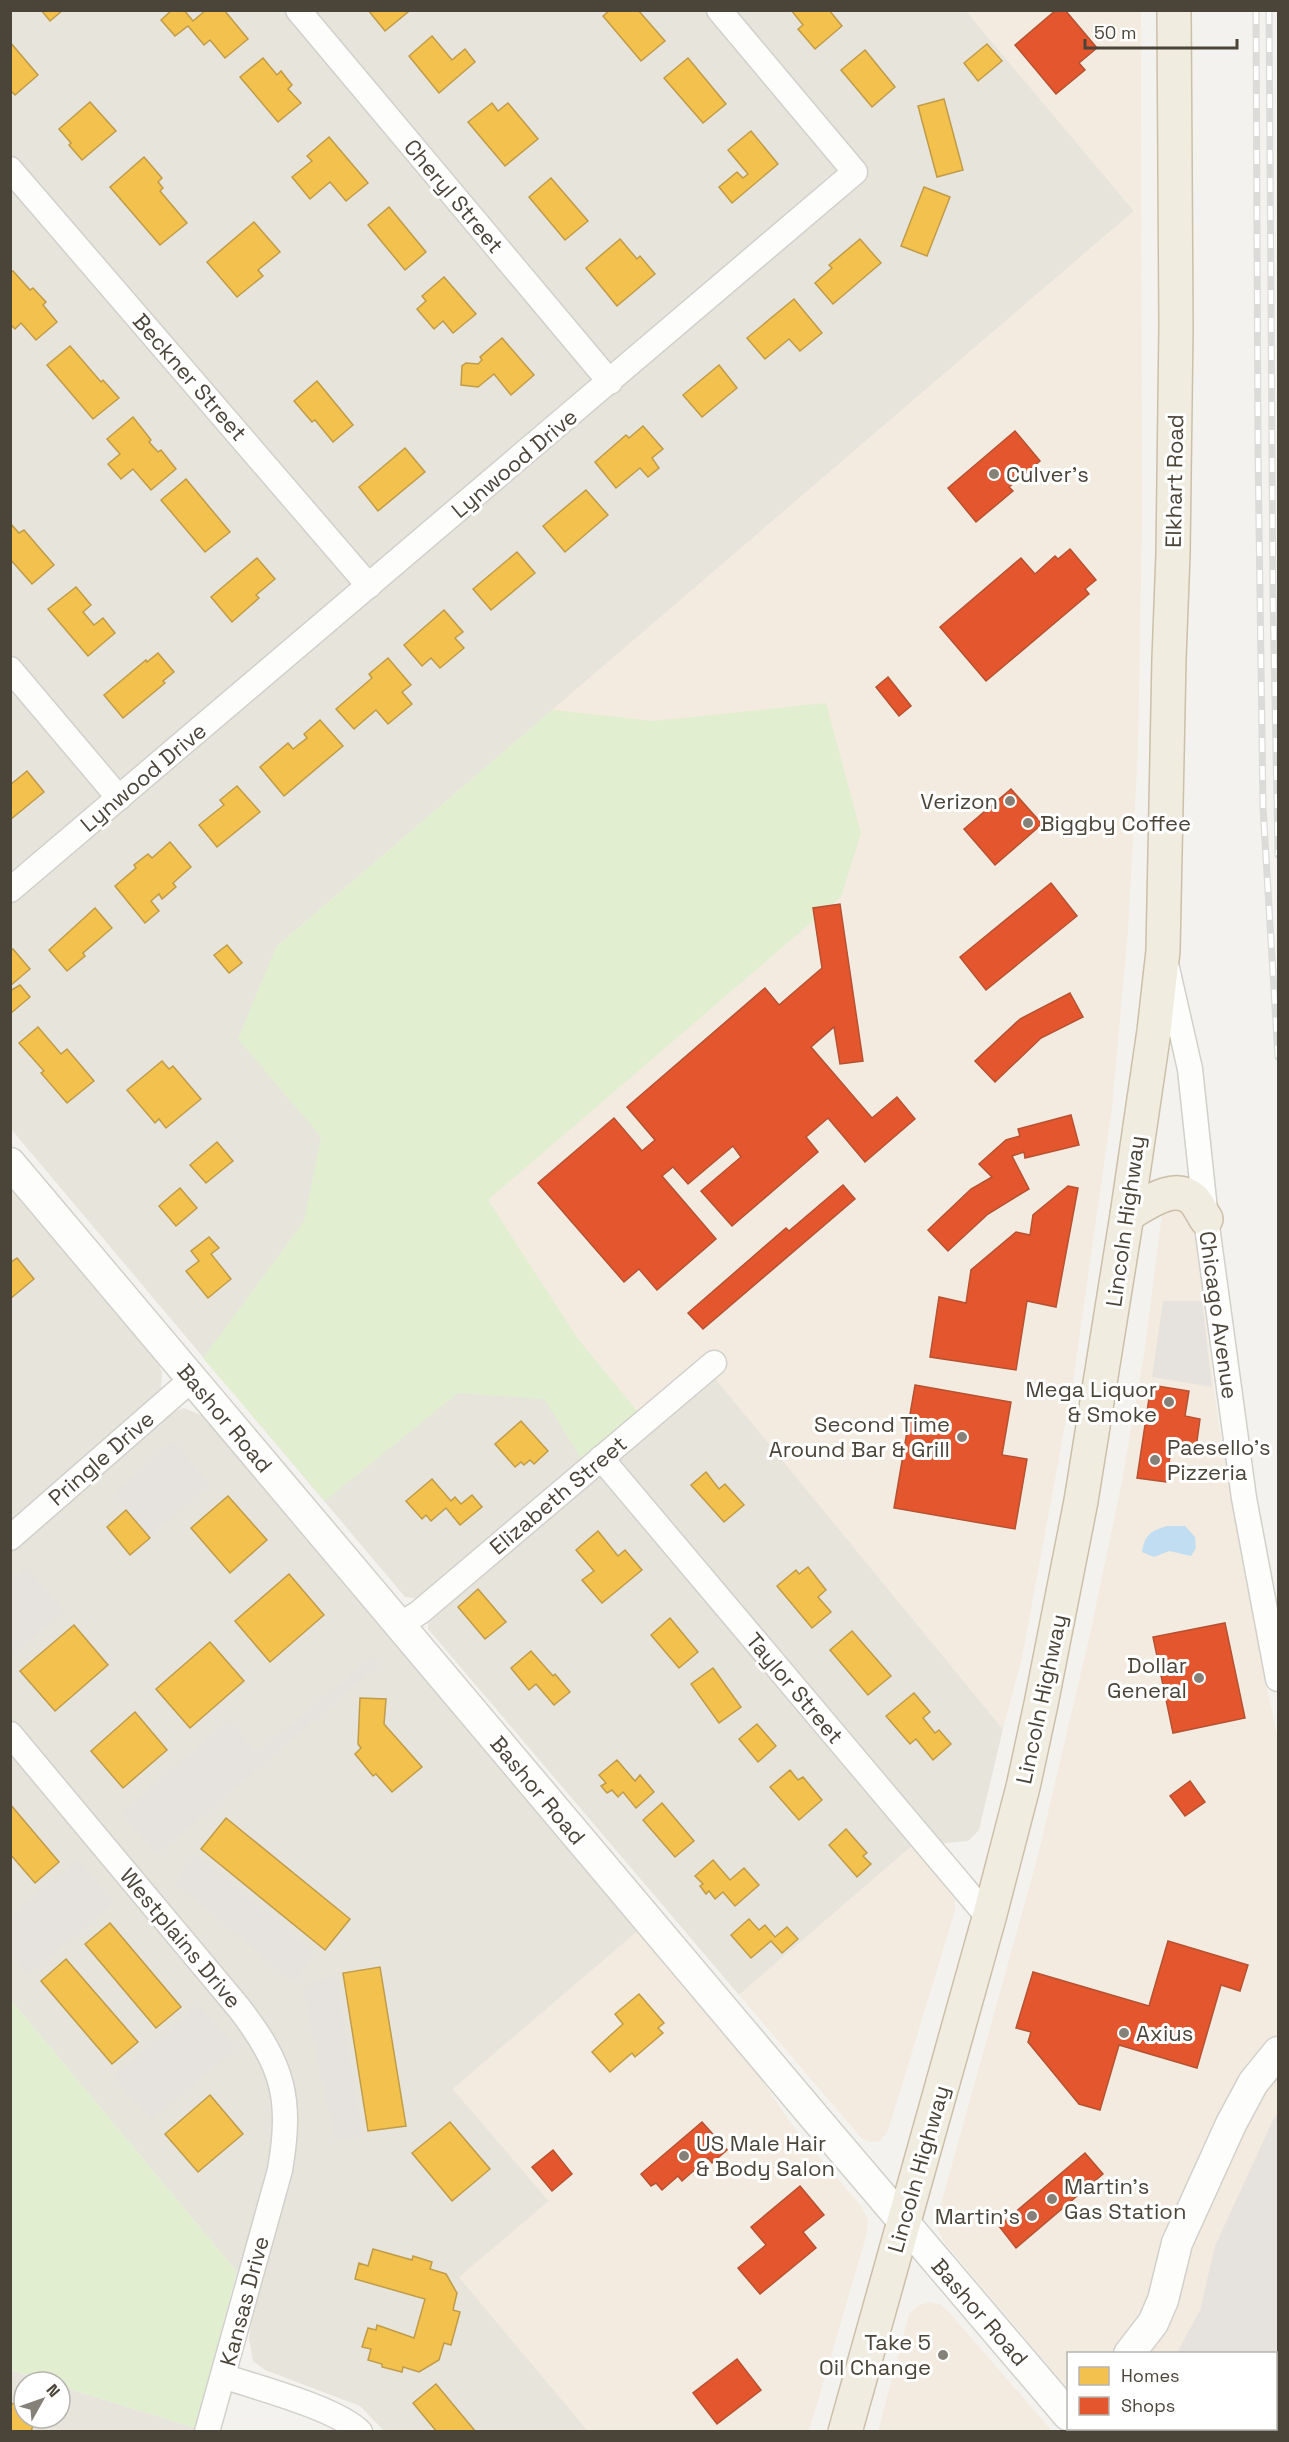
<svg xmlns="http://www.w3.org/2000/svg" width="1289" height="2442" font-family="'Space Grotesk',sans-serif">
  <rect width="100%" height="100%" fill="#f4f2ee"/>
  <g fill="#e7e4dc">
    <path d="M10,11H966L1134,211L276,947L578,1339L638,1412L419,1599L405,1597L11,1129Z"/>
    <path d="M10,1186L155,1357L162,1372L161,1388L98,1461L173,1412L184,1408L203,1416L639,1930L453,2089L549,2201L460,2278L588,2431H384L360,2406L265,2370L253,2361L249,2339L268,2215L237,2272L11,2000Z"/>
    <path d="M715,1378L1003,1729L979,1830L968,1841L912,1846L739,1995L428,1629V1620L701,1385Z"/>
    <path d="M10,2370L48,2382H24V2418H60V2386L195,2428L194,2431H11Z"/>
  </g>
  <g fill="#f3ebdf">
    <path d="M966,11H1141L1142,526L1138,750L1128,931L1112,1108L1073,1382L1022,1658L1003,1729L715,1378L638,1412L578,1339L276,947L1134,211Z"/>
    <path d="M1171,1203L1193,1219L1219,1427L1261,1660L1278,1739V2431H1104L1101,2429L1276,2428V2354H1068V2389L944,2242L938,2230L937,2218L1037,1859L1090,1634L1122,1481L1144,1354L1162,1214Z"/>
    <path d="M912,1846L950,1889L955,1898V1911L888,2131L880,2141L872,2142L862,2139L739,1995Z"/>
    <path d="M639,1930L743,2052L795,2129L861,2206L868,2220L866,2237L809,2431H588L459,2277L549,2201L453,2089Z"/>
    <path d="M929,2302L940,2304L948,2311L1052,2431H878L909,2314L917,2306Z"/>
  </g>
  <g fill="#e1eecf">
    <path d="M826,703L861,833L841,897L488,1200L578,1339L638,1412L582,1460L544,1399L458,1393L325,1501L203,1358L304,1221L321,1137L238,1039L276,947L552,710L654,721Z"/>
    <path d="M11,2000L237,2272L195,2428L60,2386V2382H49L11,2370Z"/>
  </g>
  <g fill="#e6e3df">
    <path d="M1163,1301H1202L1212,1387L1152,1377Z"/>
    <path d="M173,1441L210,1484L150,1536L114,1494Z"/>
    <path d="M27,1568L64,1611L11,1656V1582Z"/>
    <path d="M372,1656L380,1664L157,1855L120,1813L229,1720L257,1753Z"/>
    <path d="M196,1854L316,1953L294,1983L174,1882Z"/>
    <path d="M78,1859L114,1903L27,1975L11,1954V1915Z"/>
    <path d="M336,1976L363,2136L335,2141L303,1989L320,1979Z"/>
    <path d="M199,2005L236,2048L151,2120L113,2076Z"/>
    <path d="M1278,2113V2431H1152L1150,2429L1276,2428V2354L1177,2353L1200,2310L1215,2246L1272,2122Z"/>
  </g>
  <path fill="#c0ddf1" d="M1167,1526H1185L1195,1537L1196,1548L1191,1556L1169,1551L1154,1557L1142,1552C1145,1534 1151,1531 1167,1526Z"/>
  <g fill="#f2c14e" stroke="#c09c48" stroke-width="1.5">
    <path d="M41,10H63L50,21Z"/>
    <path d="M172,10H184L193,21L206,10H224L248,39L225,58L210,40L204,45L188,26L175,36L161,20Z"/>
    <path d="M368,10H407L408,12L385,31Z"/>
    <path d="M610,10H638L665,41L641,61L603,16Z"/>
    <path d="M791,10H829L842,26L815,49L798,29L803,25Z"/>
    <path d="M432,36L452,60L465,49L475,62L439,93L409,56Z"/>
    <path d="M10,42L38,75L15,95L10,90Z"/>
    <path d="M987,44L1002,61L978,81L964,63Z"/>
    <path d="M865,50L895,87L872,107L841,70Z"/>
    <path d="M263,58L277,75L281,71L292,85L288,89L301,103L278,122L240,77Z"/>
    <path d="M688,58L726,104L703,123L664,78Z"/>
    <path d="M944,99L963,170L937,177L918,106Z"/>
    <path d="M90,102L116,131L82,160L69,145L71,143L59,129Z"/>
    <path d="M492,103L498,111L508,103L538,139L505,166L468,122Z"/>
    <path d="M751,131L778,164L732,203L719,187L737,172L743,178L748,174L728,150Z"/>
    <path d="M329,137L368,183L346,201L330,182L310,199L292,177L312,161L307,156Z"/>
    <path d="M144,157L162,178L158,182L163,188L160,191L187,223L160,245L110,187Z"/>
    <path d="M551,178L588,221L565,240L529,197Z"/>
    <path d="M924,187L950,197L927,256L901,246Z"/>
    <path d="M389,207L426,252L405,270L368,225Z"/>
    <path d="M254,222L280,252L258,270L263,276L237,297L207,262Z"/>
    <path d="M620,239L637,259L640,256L655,274L617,306L586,268Z"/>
    <path d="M860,239L881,263L833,304L815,283L832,268L829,265Z"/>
    <path d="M13,271L30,290L33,288L46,302L43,305L57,322L36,340L21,323L15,329L10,324V273Z"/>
    <path d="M444,277L476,314L453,333L443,321L434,329L417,309L426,301L422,296Z"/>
    <path d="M794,299L822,333L800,351L789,339L765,359L747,338Z"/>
    <path d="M502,338L534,375L511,395L494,374L478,387L461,385L462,366L466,363L478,364L482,360L480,357Z"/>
    <path d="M70,346L101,382L103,380L119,398L93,419L47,365Z"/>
    <path d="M719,365L737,388L702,417L683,395Z"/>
    <path d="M317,381L353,425L333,442L315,420L312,422L294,401Z"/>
    <path d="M133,417L151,440L149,442L158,452L161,450L176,469L151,490L133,469L121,479L108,464L120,454L107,439Z"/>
    <path d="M643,426L663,449L652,458L659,468L648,477L640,468L616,488L595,462L626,435L629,438Z"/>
    <path d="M405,448L425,472L378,511L359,487Z"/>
    <path d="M186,479L230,532L205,552L161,500Z"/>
    <path d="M586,490L608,515L565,552L543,526Z"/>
    <path d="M10,523L19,533L24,530L54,565L32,584L10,559Z"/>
    <path d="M517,552L535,573L491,610L473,589Z"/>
    <path d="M257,558L275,579L256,595L259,598L232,622L211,597Z"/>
    <path d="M76,587L91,605L83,612L94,625L103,618L115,633L88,656L48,609Z"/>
    <path d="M444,610L463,632L455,638L464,648L440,668L431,658L422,666L404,645Z"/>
    <path d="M158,653L174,672L163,681L165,683L123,718L104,695L146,660L147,662Z"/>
    <path d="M388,658L411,685L402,692L412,704L388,724L376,710L354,729L336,709L372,678L369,674Z"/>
    <path d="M320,720L343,746L284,796L260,767L288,743L293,749L307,738L304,734Z"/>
    <path d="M27,771L44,792L10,820V785Z"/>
    <path d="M237,786L260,812L217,847L199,825L224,805L220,800Z"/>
    <path d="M170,842L191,867L173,883L176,887L162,899L159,894L151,901L159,911L145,923L115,886L136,868L134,865L148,854L152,858Z"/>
    <path d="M95,908L112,928L83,953L85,956L67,971L49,950Z"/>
    <path d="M227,945L242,963L229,973L214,955Z"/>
    <path d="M13,949L30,969L10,986V951Z"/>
    <path d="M20,985L30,997L10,1014V991Z"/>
    <path d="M38,1027L61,1054L67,1049L94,1081L67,1103L41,1073L44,1071L19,1043Z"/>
    <path d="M162,1061L169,1069L173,1066L201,1099L166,1128L159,1119L155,1123L127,1090Z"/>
    <path d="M217,1142L233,1161L206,1183L190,1165Z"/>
    <path d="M180,1188L197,1208L176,1226L159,1206Z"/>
    <path d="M209,1237L219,1248L211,1254L231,1279L208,1298L186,1271L199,1261L191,1251Z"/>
    <path d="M17,1258L34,1279L10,1299V1263Z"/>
    <path d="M521,1421L548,1451L534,1464L530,1460L524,1465L521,1462L515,1467L495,1444Z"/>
    <path d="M706,1472L719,1489L725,1484L744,1505L724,1522L691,1485Z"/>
    <path d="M432,1479L451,1501L455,1497L461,1504L472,1495L482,1507L460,1525L446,1508L431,1521L426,1515L422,1519L406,1501Z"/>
    <path d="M228,1496L267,1540L230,1573L191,1528Z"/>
    <path d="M126,1510L150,1538L130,1555L107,1527Z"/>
    <path d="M598,1531L618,1556L625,1550L642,1570L602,1603L582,1580L594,1571L576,1550Z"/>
    <path d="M808,1567L826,1590L818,1597L831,1612L812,1628L777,1586L796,1570L799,1574Z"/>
    <path d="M289,1574L324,1615L270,1662L235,1621Z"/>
    <path d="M478,1589L506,1622L485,1639L458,1607Z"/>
    <path d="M670,1618L698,1652L679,1668L651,1635Z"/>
    <path d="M74,1625L108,1665L55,1711L20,1671Z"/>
    <path d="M852,1631L891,1676L868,1695L830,1650Z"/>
    <path d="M210,1642L244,1681L190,1728L156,1689Z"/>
    <path d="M531,1651L553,1676L555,1674L570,1692L554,1705L536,1684L529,1690L511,1668Z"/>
    <path d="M713,1668L741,1707L719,1723L691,1684Z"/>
    <path d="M914,1693L930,1712L923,1718L935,1733L939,1730L951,1744L933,1760L916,1739L910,1744L886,1716Z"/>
    <path d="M360,1698L386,1699L384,1724L422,1767L392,1792L376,1774L373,1776L355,1754L361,1748L358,1744Z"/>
    <path d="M135,1712L167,1750L123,1788L91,1751Z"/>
    <path d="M757,1724L776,1746L758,1762L739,1739Z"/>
    <path d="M617,1760L635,1781L640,1775L654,1792L636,1808L623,1792L618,1797L612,1790L607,1793L601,1786L606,1783L599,1775Z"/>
    <path d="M790,1770L798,1780L803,1777L822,1800L799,1820L770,1787Z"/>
    <path d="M662,1803L694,1841L675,1857L643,1820Z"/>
    <path d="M10,1804L59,1862L35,1883L10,1854Z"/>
    <path d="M226,1818L350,1919L325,1950L201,1849Z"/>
    <path d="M846,1829L867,1853L863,1856L871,1864L857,1877L829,1845Z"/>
    <path d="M713,1860L730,1880L744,1868L759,1885L735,1906L723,1892L715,1899L709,1891L706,1894L700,1886L703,1884L695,1876Z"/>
    <path d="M749,1919L759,1930L765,1925L775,1937L787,1927L798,1939L782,1953L771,1941L751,1958L731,1935Z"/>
    <path d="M110,1923L181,2007L156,2028L85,1944Z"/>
    <path d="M66,1959L138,2042L112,2064L41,1981Z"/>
    <path d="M380,1967L406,2126L368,2131L343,1973Z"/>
    <path d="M639,1994L664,2023L658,2028L663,2033L635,2057L632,2053L610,2072L592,2052L623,2024L615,2014Z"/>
    <path d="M210,2095L243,2134L198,2172L165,2134Z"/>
    <path d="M450,2122L490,2169L452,2201L412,2153Z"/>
    <path d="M373,2249L412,2260L413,2256L432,2262L430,2269L446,2274L457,2293L453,2310L460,2312L451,2345L444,2343L439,2360L419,2372L403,2367L402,2372L382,2367V2364L368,2360L371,2349L362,2347L368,2328L376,2330L377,2325L414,2338L425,2299L355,2279L359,2263L368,2266Z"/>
    <path d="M436,2384L476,2432H437L413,2403Z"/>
    <path d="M10,2403L24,2406V2418H35L31,2432H10Z"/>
  </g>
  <g fill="#e4572e" stroke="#b65131" stroke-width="1.5">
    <path d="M1056,10H1065L1097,48L1079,63L1085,70L1056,94L1015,45Z"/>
    <path d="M1015,431L1040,461L1009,487L1013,491L976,522L948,488Z"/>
    <path d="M1070,549L1096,580L1085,589L1089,594L986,681L940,627L1021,558L1035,574L1055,556L1058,559Z"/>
    <path d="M888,677L911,706L899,716L876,687Z"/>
    <path d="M1011,789L1042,824L995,865L964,829Z"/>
    <path d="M1051,883L1077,916L986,990L960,957Z"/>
    <path d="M840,904L863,1061L840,1064L834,1027L811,1047L872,1118L897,1097L915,1119L865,1162L828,1118L806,1137L818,1152L732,1226L701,1191L741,1157L733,1146L688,1184L673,1167L662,1176L716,1239L657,1290L639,1269L624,1282L538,1183L614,1118L642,1151L655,1140L627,1107L765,988L779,1005L822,968L813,908Z"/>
    <path d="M1070,993L1083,1017L1041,1038L995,1082L975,1061L1020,1019Z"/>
    <path d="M1071,1115L1079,1145L1025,1158L1024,1152L1012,1156L1029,1189L988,1214L948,1251L928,1230L971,1189L992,1177L979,1164L1006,1140L1020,1136L1018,1129Z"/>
    <path d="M843,1185L855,1199L703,1329L688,1313L786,1228L789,1231Z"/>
    <path d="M1068,1186L1078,1188L1056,1307L1027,1301L1016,1370L930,1357L939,1297L966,1303L971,1270L1016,1232L1030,1235L1033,1215Z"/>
    <path d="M915,1385L1011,1402L1002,1455L1027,1459L1015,1529L894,1508Z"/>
    <path d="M1151,1385L1189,1391L1185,1416L1200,1419L1196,1448L1172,1444L1166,1482L1137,1478Z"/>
    <path d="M1225,1623L1245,1718L1173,1733L1153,1637Z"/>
    <path d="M1190,1781L1205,1802L1185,1816L1170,1796Z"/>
    <path d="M1168,1941L1248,1965L1240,1991L1221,1985L1197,2068L1119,2045L1100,2110L1079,2104L1028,2042L1031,2032L1016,2028L1033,1972L1149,2006Z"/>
    <path d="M702,2122L727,2150L712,2163L708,2158L682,2181L678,2176L662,2190L656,2183L651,2186L641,2174Z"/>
    <path d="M553,2150L572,2174L552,2191L532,2167Z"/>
    <path d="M1085,2153L1103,2174L1016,2248L999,2226Z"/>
    <path d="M800,2186L824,2215L803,2232L816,2248L760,2294L738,2268L766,2245L751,2227Z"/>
    <path d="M737,2359L761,2390L717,2424L693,2393Z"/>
  </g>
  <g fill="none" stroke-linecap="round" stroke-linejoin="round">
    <defs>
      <g id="minor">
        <path d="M298,10L610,382"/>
        <path d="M10,169L369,586"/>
        <path d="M10,669L119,798"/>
        <path d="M10,890L855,172L719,10"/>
        <path d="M1167,968L1190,1069L1206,1219L1244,1498L1278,1679"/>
        <path d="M601,1458L989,1918"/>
        <path d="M10,1538L192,1379"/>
        <path d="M400,1625L420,1612L714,1363"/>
        <path d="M10,1734L239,2008C284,2066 292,2099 280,2170L207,2432"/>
        <path d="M223,2376C258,2388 336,2408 360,2432"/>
      </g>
      <g id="tertiary">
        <path d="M10,1163L816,2119L1068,2415"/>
        <path d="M1129,2354L1153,2323L1163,2300L1177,2243L1231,2124L1253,2083L1278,2052"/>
      </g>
      <g id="trunk">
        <path d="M1127,1215C1145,1205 1173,1182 1193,1199C1198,1204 1202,1213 1206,1219"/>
        <path d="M845,2432L989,1918L1023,1787L1041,1704L1081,1501L1127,1215L1154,1031L1163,951L1169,659L1173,554L1176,327L1174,10"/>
      </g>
    </defs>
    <use href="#minor" stroke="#d2d0cb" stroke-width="27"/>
    <use href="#tertiary" stroke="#d2d0cb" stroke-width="33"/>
    <use href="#trunk" stroke="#ccbfa9" stroke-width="36"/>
    <use href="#minor" stroke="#fdfdfc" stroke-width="24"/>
    <use href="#tertiary" stroke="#fdfdfc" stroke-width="30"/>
    <use href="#trunk" stroke="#f0ece0" stroke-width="33"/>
    <defs>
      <g id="rail">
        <path d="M1256,10L1258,452L1263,807L1278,1057"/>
        <path d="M1269,10L1273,598L1278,855"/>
      </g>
    </defs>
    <use href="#rail" stroke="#dbdbda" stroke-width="7"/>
    <use href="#rail" stroke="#fff" stroke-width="4.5" stroke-dasharray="14" stroke-linecap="butt"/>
  </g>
  <g fill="#868178" stroke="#fff" stroke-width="2">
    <circle cx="994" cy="474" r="6"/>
    <circle cx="1010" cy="801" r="6"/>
    <circle cx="1028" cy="823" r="6"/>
    <circle cx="1169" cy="1402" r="6"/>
    <circle cx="962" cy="1437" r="6"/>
    <circle cx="1155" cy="1460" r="6"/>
    <circle cx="1199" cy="1678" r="6"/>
    <circle cx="1124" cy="2033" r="6"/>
    <circle cx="684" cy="2156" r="6"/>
    <circle cx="1052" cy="2199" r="6"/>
    <circle cx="1032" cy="2216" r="6"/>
    <circle cx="943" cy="2355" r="6"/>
  </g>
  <g text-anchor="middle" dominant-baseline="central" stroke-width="6" stroke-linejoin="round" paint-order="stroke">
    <g font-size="22" fill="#4b4439" stroke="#fff">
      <text transform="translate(454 196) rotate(50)">Cheryl Street</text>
      <text transform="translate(190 377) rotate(49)">Beckner Street</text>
      <text transform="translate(514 463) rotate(-40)">Lynwood Drive</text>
      <text transform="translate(1174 481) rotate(-89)">Elkhart Road</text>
      <text transform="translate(143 777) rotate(-40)">Lynwood Drive</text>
      <text transform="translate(1125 1221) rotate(-82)">Lincoln Highway</text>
      <text transform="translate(1219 1315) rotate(82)">Chicago Avenue</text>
      <text transform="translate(225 1418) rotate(50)">Bashor Road</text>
      <text transform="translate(101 1458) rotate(-41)">Pringle Drive</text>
      <text transform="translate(558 1495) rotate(-40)">Elizabeth Street</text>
      <text transform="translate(795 1688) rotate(50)">Taylor Street</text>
      <text transform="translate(1041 1699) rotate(-78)">Lincoln Highway</text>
      <text transform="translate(538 1790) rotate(50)">Bashor Road</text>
      <text transform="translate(181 1938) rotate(50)">Westplains Drive</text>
      <text transform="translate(918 2169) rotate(-74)">Lincoln Highway</text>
      <text transform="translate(244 2301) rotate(-75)">Kansas Drive</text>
      <text transform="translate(980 2312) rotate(49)">Bashor Road</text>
    </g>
    <g font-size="22" fill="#4b4439" stroke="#fff" text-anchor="start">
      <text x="1006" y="474">Culver's</text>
      <text x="998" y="801" text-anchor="end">Verizon</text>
      <text x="1040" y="823">Biggby Coffee</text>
      <text x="1157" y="1389" text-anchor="end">Mega Liquor<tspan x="1157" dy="25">&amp; Smoke</tspan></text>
      <text x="950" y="1424" text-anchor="end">Second Time<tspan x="950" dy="25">Around Bar &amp; Grill</tspan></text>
      <text x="1167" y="1447">Paesello's<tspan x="1167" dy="25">Pizzeria</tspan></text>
      <text x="1187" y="1665" text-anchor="end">Dollar<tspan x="1187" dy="25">General</tspan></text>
      <text x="1136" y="2033">Axius</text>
      <text x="696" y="2143">US Male Hair<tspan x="696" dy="25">&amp; Body Salon</tspan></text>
      <text x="1064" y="2186">Martin's<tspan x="1064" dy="25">Gas Station</tspan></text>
      <text x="1020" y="2216" text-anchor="end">Martin's</text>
      <text x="931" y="2342" text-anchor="end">Take 5<tspan x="931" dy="25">Oil Change</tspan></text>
    </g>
  </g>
  <rect width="1289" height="2442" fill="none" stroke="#4b4439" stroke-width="24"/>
  <rect x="1067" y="2352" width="210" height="78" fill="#ffffff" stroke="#b7b4b0" stroke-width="1.5"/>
  <rect x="1079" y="2367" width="30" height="18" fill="#f2c14e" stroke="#b7b4b0" stroke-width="1.5"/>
  <text x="1121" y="2382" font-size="18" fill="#4b4439">Homes</text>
  <rect x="1079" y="2397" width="30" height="18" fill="#e4572e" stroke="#b7b4b0" stroke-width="1.5"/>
  <text x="1121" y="2412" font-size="18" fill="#4b4439">Shops</text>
  <g transform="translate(42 2400) rotate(50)"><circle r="28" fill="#ffffff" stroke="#b7b4b0" stroke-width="1.5"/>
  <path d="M0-4.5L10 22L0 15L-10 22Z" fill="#868178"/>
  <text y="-9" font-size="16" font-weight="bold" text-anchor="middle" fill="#4b4439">N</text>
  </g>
  <path d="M1085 39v9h152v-9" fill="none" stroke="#4b4439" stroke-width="3"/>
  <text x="1094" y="39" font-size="18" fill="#4b4439" stroke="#ffffff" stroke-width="4.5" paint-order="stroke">50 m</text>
</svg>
